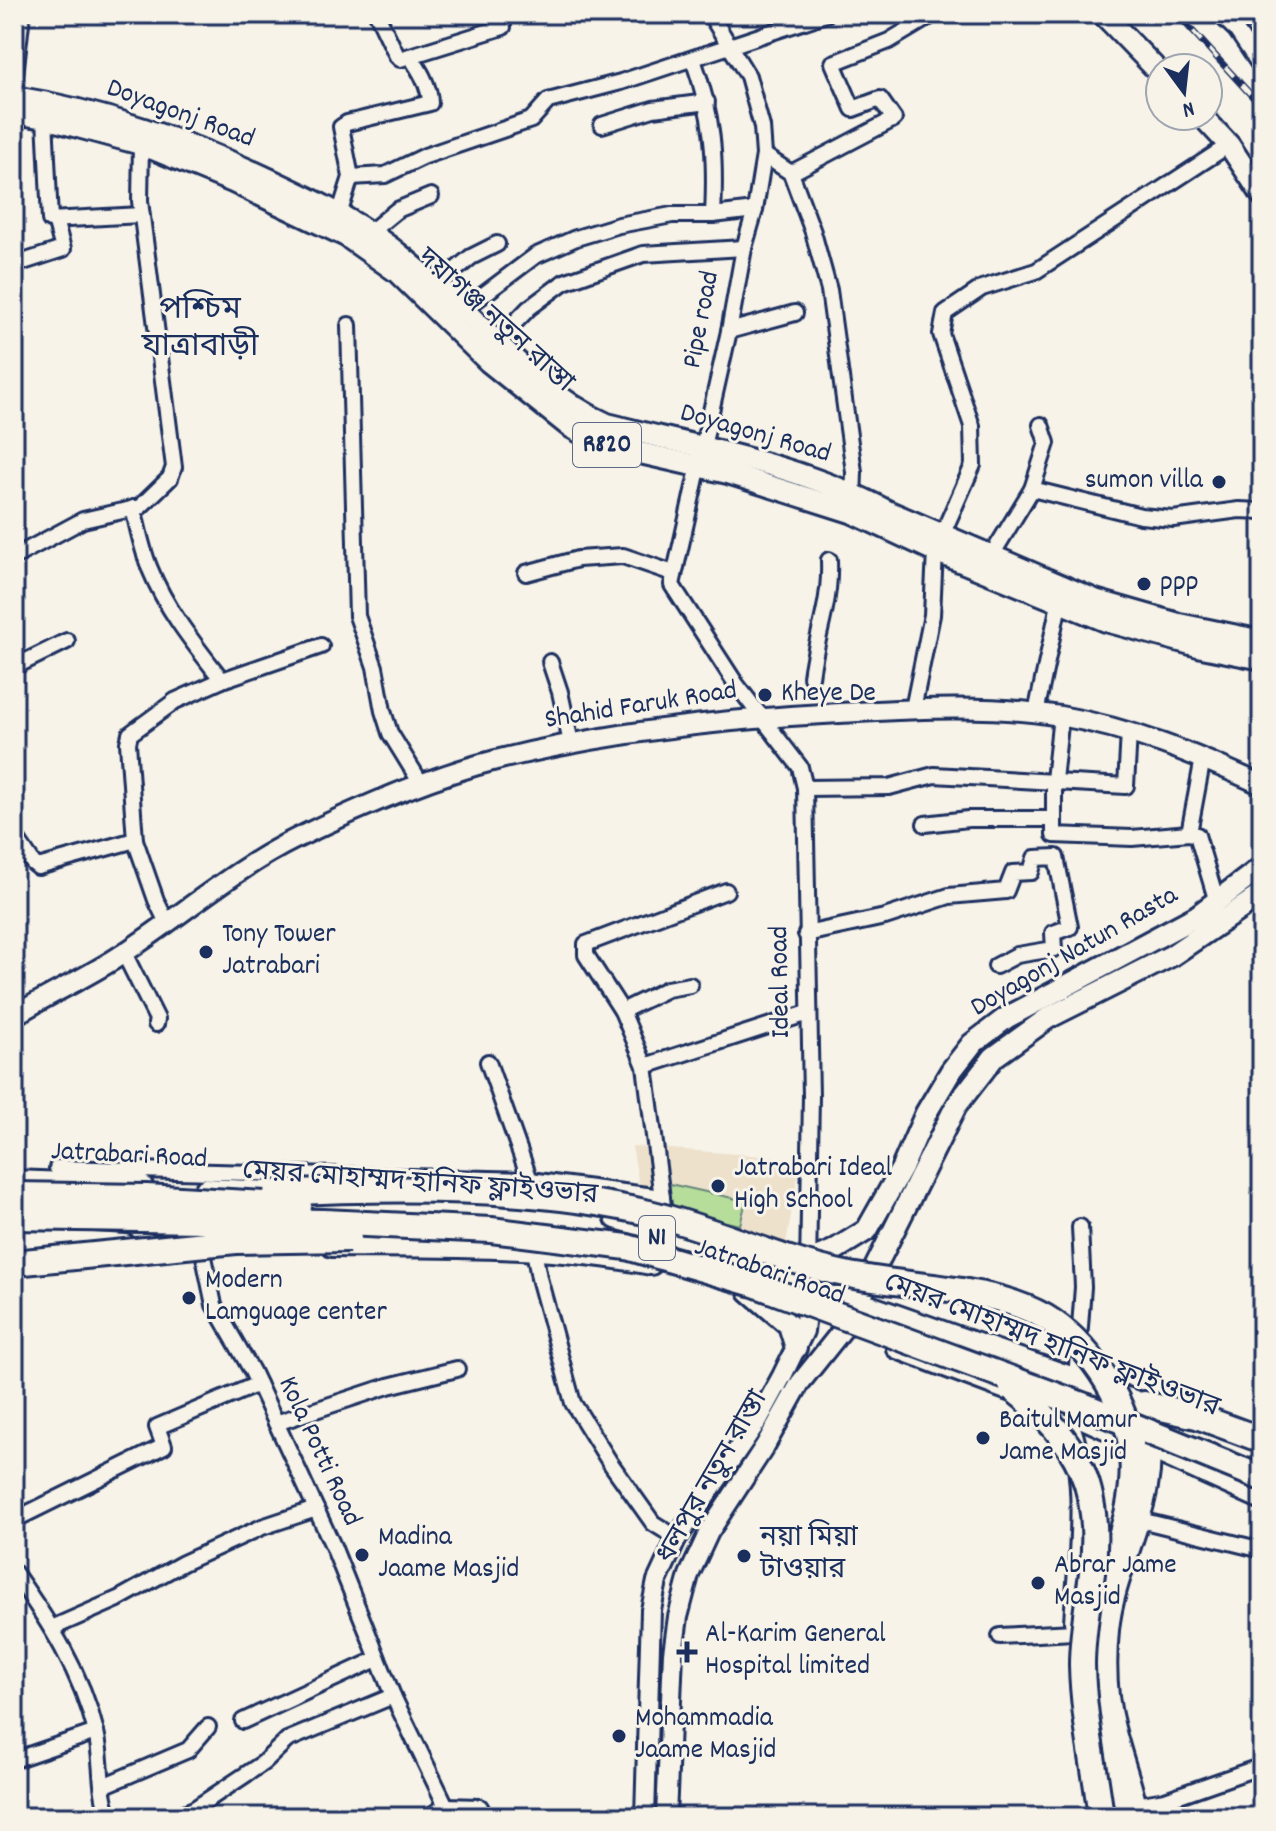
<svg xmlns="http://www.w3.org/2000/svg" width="1276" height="1831" font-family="Dekko,'Noto Sans Bengali',sans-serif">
  <rect width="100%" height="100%" fill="#f7f3e8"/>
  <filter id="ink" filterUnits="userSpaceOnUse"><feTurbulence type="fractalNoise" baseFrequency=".0125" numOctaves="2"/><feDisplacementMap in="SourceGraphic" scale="16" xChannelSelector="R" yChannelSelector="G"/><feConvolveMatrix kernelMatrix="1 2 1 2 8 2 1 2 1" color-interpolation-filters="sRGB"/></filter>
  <g filter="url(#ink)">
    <path fill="#ede1cc" d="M632,1146L801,1159L785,1249L644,1213Z"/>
    <path fill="#b6de9a" stroke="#68867c" stroke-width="2" d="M670,1184L746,1201L740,1225L664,1208Z"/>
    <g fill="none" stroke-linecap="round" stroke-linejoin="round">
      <defs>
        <g id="minor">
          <path d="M710,14L748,76L762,127L764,155L755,210L744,248L729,331L672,585L736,684L800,767L805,788L811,1096L808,1269"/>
          <path d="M1219,14L1236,30L1261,67"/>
          <path d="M1250,14L1253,21L1262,18"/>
          <path d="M410,56L503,27"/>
          <path d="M693,59C713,116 716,155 713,215"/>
          <path d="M14,84L22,14"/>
          <path d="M45,118L50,220L141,215"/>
          <path d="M602,125L653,109L707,102"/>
          <path d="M764,155L791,173L813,232L829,290L854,472L853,501"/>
          <path d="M791,173L894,119L880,99L853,109L833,63L889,41L934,14"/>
          <path d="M351,177L385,175L425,156L531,120L548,101L621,82L826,14"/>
          <path d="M337,221L351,177L341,127L347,123L430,103C430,86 419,69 410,56L400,59L397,56L377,14"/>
          <path d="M364,237L397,210L431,196"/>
          <path d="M14,265L63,249L55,220"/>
          <path d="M430,291L471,257L497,244"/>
          <path d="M459,313L535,256L576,238L619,225L672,215H713L755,210"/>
          <path d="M349,325L357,616L375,667L383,711L390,733L422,785"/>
          <path d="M729,331L795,313"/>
          <path d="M491,347L529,308L564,282L643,254L744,248"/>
          <path d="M1032,489L1141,516L1173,519L1239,510L1262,511"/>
          <path d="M133,508C138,528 142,550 150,569C167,611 195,645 222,680"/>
          <path d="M14,557L83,520L140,507L170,478L174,467L140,201L141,144"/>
          <path d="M987,563L1032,489L1047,443L1041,425"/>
          <path d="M526,573L578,559L623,556L673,573"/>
          <path d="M550,662L560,692L571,743"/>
          <path d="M14,667L67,641"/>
          <path d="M811,677C816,635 831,605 829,560"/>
          <path d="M913,709L932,615L935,551L973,465L972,426L941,334L945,313L982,288L1036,271L1229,145"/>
          <path d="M1036,713L1059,604"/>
          <path d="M805,788L889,787L934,775L1126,786L1129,732"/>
          <path d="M1054,819V780L1061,716"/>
          <path d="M925,824L968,819H1054V835L1132,838L1189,833L1197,835L1217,902"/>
          <path d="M1189,833L1203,758"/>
          <path d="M14,835L33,863L38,867L135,840"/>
          <path d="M167,923L156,900L135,840L128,743L130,734L175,701L222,680L321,646"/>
          <path d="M806,934L885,917L949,896L1006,891L1013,873L1031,872L1035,858L1056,857L1070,927L1053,933L1054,949L1017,955L996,966"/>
          <path d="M124,953L157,1019L156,1024"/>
          <path d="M622,1011L667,989L690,985"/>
          <path d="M488,1062L530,1180"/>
          <path d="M645,1066L808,1013"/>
          <path d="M57,1168L530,1180L662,1197"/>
          <path d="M663,1206L645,1066L622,1011L586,955V944L726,891"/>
          <path d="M534,1250L539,1278L573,1403L609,1461L653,1523L677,1538"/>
          <path d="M203,1252L214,1305L252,1371L300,1474L333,1546L393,1696L446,1806"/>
          <path d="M1076,1379L1083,1287L1080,1227"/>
          <path d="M276,1423L388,1386L457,1369"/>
          <path d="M14,1520L164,1446L157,1427L258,1384"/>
          <path d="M1140,1520L1262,1550"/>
          <path d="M14,1572C49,1622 81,1671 96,1732C103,1760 98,1791 110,1817"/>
          <path d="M52,1628L118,1599L183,1563L262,1527L316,1509"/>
          <path d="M1000,1636L1074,1632"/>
          <path d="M243,1721L377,1659"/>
          <path d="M14,1760L96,1732"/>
          <path d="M103,1786L188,1750L208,1727"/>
          <path d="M1136,1805L1165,1800L1262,1766"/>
          <path d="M175,1817L194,1809L263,1763L287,1740L393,1696"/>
          <path d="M428,1817L446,1806L480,1807L485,1817"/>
        </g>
        <g id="secondary">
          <path d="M14,1016C50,993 89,977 124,953C182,915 234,869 297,838C360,807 428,777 496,760C608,732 725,719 840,713C912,709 988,704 1060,716C1131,728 1197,755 1262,785"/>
          <path d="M645,1817L651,1610L657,1581L677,1538L758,1420L782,1376L804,1331L808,1294"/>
          <path d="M666,1817L673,1653L678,1617L689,1575L709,1532L765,1446L800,1383L844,1328L855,1308"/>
        </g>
        <g id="primary">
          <path d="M1103,14L1160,73"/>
          <path d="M14,97C104,111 186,141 269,179C316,201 365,225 405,259C425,276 446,293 465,311C508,354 551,399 607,424C700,448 802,465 887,511L1095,600L1179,624L1262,641"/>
          <path d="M14,113L45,118L141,144L233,182L346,236L397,272L489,362L569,426L592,439L614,447L728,473L851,512L935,551L1106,621L1202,647L1262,659"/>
          <path d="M1202,116L1229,145L1262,195"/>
          <path d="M14,1181L142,1186"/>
          <path d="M206,1189L290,1193"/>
          <path d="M616,1218L700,1241L858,1302L1076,1379"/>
          <path d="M14,1238L125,1245"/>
          <path d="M332,1246C438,1247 546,1244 651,1264"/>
          <path d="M798,1265L833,1251L867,1230L902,1168L926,1113L951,1071L972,1044L1006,1018L1197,916L1262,867"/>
          <path d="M749,1291L789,1325L796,1348"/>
          <path d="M863,1292L956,1106L994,1057L1048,1018L1171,956L1262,894"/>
          <path d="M897,1348L1062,1410C1093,1468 1079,1557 1075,1622"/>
          <path d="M1087,1383L1158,1410"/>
          <path d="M1074,1414L1262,1499"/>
          <path d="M1138,1817C1133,1787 1121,1758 1114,1728C1106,1698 1105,1661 1108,1630C1115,1558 1165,1496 1145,1421"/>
        </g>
        <g id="motorway">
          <path d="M1144,1404L1197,1416L1262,1440"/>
          <path d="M1120,1817C1109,1766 1086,1680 1094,1629C1105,1563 1141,1515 1131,1444"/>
        </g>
      </defs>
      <use href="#minor" stroke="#1b2f5e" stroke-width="20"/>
      <use href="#secondary" stroke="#1b2f5e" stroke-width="24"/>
      <use href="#primary" stroke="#1b2f5e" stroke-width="26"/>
      <use href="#motorway" stroke="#1b2f5e" stroke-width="30"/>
      <use href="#minor" stroke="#f7f3e8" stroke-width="14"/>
      <use href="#secondary" stroke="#f7f3e8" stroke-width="18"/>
      <use href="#primary" stroke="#f7f3e8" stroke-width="20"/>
      <use href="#motorway" stroke="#f7f3e8" stroke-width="24"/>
      <defs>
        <path id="rail" d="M1177,14L1262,107"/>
      </defs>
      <use href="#rail" stroke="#1b2f5e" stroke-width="7"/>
      <use href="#rail" stroke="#f7f3e8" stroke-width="4" stroke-dasharray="12" stroke-linecap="butt"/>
      <defs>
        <g id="motorway-bridge">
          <path d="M276,1193C394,1187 533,1186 649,1213C716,1229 778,1260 845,1274C908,1288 989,1285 1045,1317C1087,1342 1123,1396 1131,1444"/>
          <path d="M14,1195L146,1197L299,1206"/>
          <path d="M14,1217L324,1222L491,1230L627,1247L754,1284L1085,1406L1262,1478"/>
          <path d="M14,1263L236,1241L349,1239"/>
          <path d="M1012,1388C1078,1439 1103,1489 1092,1573C1088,1604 1082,1633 1082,1665C1083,1715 1095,1767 1101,1817"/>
        </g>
      </defs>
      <use href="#motorway-bridge" stroke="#1b2f5e" stroke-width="30" stroke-linecap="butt"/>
      <use href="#motorway-bridge" stroke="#f7f3e8" stroke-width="24"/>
    </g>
  </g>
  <g fill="#1b2f5e" stroke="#f7f3e8" stroke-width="3">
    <circle cx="1219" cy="482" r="8"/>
    <circle cx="1144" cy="584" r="8"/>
    <circle cx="765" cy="695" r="8"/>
    <circle cx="206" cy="952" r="8"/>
    <circle cx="718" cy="1186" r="8"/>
    <circle cx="189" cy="1298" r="8"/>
    <circle cx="983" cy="1438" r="8"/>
    <circle cx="362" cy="1555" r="8"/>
    <circle cx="744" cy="1556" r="8"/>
    <circle cx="1038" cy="1583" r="8"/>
    <path d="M683 1640h8v8h8v8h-8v8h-8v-8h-8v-8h8z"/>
    <circle cx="619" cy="1736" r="8"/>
  </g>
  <g text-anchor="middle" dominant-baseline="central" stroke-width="6" stroke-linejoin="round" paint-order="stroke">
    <g fill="#f7f3e8" stroke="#5d6a87" stroke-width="2">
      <rect x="573" y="423" width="68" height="44" rx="6"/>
      <rect x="639" y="1216" width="36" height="44" rx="6"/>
    </g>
    <g font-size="26" font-weight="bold" fill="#1b2f5e">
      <text x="607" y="445">R820</text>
      <text x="657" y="1238">N1</text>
    </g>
    <g font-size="28" fill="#1b2f5e" stroke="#f7f3e8">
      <text transform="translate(180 115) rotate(20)">Doyagonj Road</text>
      <text transform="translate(703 320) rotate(-79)">Pipe road</text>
      <text transform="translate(494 322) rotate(42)">দয়াগঞ্জ নতুন রাস্তা</text>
      <text transform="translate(755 435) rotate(16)">Doyagonj Road</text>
      <text transform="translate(641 707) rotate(-9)">Shahid Faruk Road</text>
      <text transform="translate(1075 953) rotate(-30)">Doyagonj Natun Rasta</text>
      <text transform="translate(782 982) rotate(-91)">Ideal Road</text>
      <text transform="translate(129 1157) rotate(3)">Jatrabari Road</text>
      <text transform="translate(420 1185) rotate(4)">মেয়র মোহাম্মদ হানিফ ফ্লাইওভার</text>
      <text transform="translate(769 1273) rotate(19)">Jatrabari Road</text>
      <text transform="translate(1051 1347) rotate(21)">মেয়র মোহাম্মদ হানিফ ফ্লাইওভার</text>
      <text transform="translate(318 1452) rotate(65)">Kola Potti Road</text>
      <text transform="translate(714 1478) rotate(-60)">ধলপুর নতুন রাস্তা</text>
    </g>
    <g font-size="28" fill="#1b2f5e" stroke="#f7f3e8" text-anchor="start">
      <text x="1203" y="482" text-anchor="end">sumon villa</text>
      <text x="1160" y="584">ppp</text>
      <text x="781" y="695">Kheye De</text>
      <text x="222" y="936">Tony Tower<tspan x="222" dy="32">Jatrabari</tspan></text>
      <text x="734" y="1170">Jatrabari Ideal<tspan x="734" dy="32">High School</tspan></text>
      <text x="205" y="1282">Modern<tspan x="205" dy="32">Lamguage center</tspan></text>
      <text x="999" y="1422">Baitul Mamur<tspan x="999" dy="32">Jame Masjid</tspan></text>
      <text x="378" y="1539">Madina<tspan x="378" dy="32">Jaame Masjid</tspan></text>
      <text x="760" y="1540">নয়া মিয়া<tspan x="760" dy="32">টাওয়ার</tspan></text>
      <text x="1054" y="1567">Abrar Jame<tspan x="1054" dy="32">Masjid</tspan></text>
      <text x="705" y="1636">Al-Karim General<tspan x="705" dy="32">Hospital limited</tspan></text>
      <text x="635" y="1720">Mohammadia<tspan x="635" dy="32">Jaame Masjid</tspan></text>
    </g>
    <g font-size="32" fill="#1b2f5e" stroke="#f7f3e8">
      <text x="200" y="312">পশ্চিম<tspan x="200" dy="37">যাত্রাবাড়ী</tspan></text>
    </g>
  </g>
  <rect width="1276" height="1831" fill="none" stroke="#f7f3e8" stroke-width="48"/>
  <rect x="24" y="24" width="1228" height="1783" fill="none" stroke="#1b2f5e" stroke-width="3" filter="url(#ink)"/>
  <g transform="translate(1184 92) rotate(165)"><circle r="38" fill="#f7f3e8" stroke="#9fa5b1" stroke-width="2"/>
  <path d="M0-6L14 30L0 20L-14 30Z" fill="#1b2f5e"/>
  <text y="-12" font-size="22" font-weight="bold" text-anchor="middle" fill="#1b2f5e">N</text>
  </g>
</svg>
